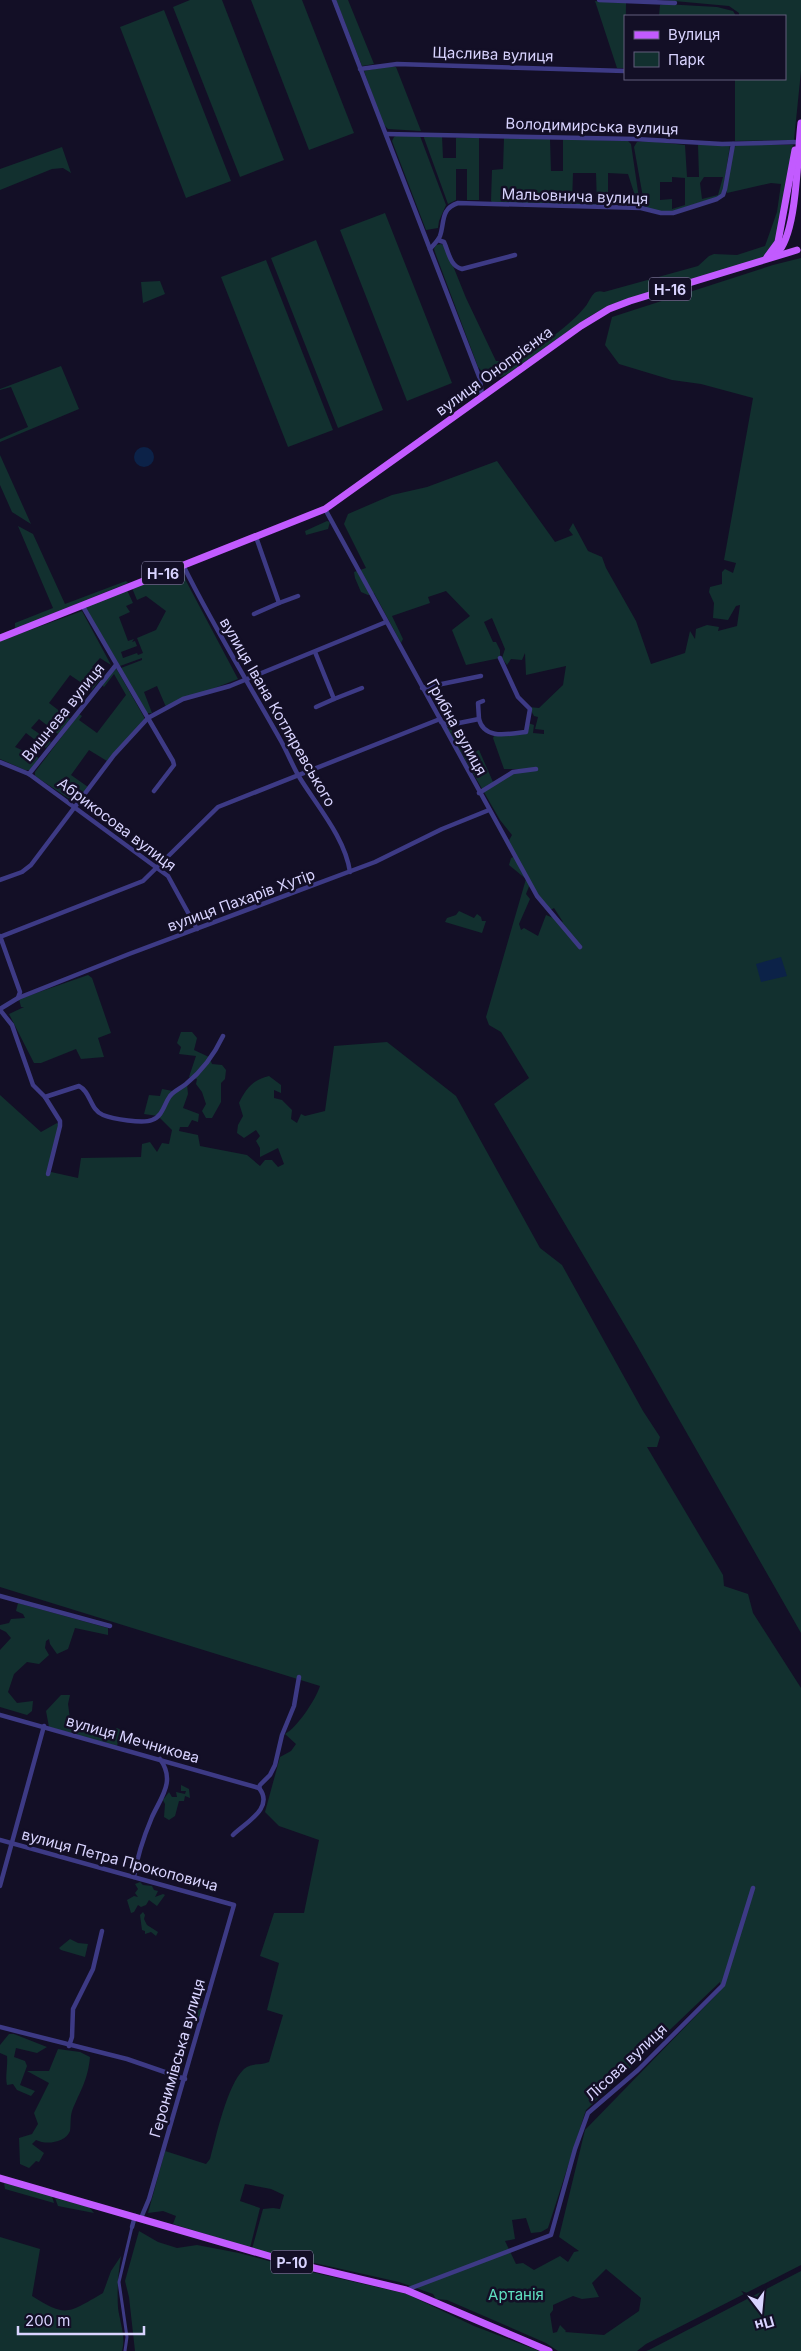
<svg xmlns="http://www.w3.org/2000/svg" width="801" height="2351" font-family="Inter,sans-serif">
  <rect width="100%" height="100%" fill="#130f26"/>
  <g fill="#12302f" fill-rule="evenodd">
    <path d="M190,0H222L284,160L240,177L173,7Z"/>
    <path d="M251,0H302L354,133L309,150Z"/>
    <path d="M336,0H348L374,64L362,66Z"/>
    <path d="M663,0H801V71L794,140L735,141V79H785V16H739V13L729,6Z"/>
    <path d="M595,1L626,3L625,68H617Z"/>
    <path d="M664,4L717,7L733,11L736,16H659L660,5Z"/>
    <path d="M164,10L231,181L186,198L120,27Z"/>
    <path d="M390,66L396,67L421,131L388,129L383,124L364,71Z"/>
    <path d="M398,135L420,136L446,205L439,221L438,228L426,230L392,141L394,137Z"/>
    <path d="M423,135L442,136L443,158H456V138H479V200H467V169H456V200L448,204Z"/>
    <path d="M504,138L550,139L551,171H563V139L628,141L631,144L640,205H638L628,174L608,173V205L493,203L491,201L492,170L503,169ZM573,173H596L597,204L572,203Z"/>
    <path d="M648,141L685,145L687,177H699L698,145H730L723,191L721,196L673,211L661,212L643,207L644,203L634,147L637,142ZM672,177L685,178V205L672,209V199L660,200V182H672ZM704,177H723L718,195L702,199L700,183Z"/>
    <path d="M737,145H793L777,239L771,252L762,258L610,305L590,316L510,373L501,377L485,375L478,367L436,255L434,249L436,245L441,244L445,246L466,298L496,361C522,363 569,327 585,307C591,300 592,288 604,292L698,266L709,256L714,254L737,255L765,246L777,212L781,184L771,183L727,193L726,185L733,148Z"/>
    <path d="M62,147L71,173L63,168L52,169L0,190V169Z"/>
    <path d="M385,213L452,383L407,401L340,230Z"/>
    <path d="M316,240L383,410L338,428L271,258Z"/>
    <path d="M801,258V1633L636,1344L494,1104L529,1078L501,1032L489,1025L486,1017L526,879L509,865L511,858L516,856L508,842L512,835L500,820L447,728L449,725L464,756L479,750L493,782L522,769H504L493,738L495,734L524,732L528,723L534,725L533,733L544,734V730L535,729L538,717L534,716L529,707L539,708L563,685L566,666L526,675L525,653L522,660L511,659L507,665L502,658L505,649L492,618L484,622L493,642H496L500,650V658L466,665L452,630L470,616L446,591L428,597L430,603L392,616L403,639L401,643L374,593L368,595L361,592L355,578L354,572L366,568L344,524L348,514L392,495L427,487L497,461L555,542L573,535L569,530L573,523L588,551L602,557L606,568L636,621L651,664L685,653L690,631L695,639L696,629L707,625L719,627L718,631L737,626L740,605L736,606L728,620L713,618L714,603L709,592L710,587L722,584V572L725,569L733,573L736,563L724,560L753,398L701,384L672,380L619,364L605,345L612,317L773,265ZM530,884L548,911L554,908L563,922L546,915L538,936L524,928L521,930L519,924L530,899L526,894Z"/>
    <path d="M266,260L333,430L288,447L221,277Z"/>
    <path d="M160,281L165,294L143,303L141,282Z"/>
    <path d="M61,366L79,409L0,442V439L28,427L11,387L0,390V389Z"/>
    <path d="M0,455L31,524L12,512L0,485Z"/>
    <path d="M327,521L330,522L328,529L306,535L305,531Z"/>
    <path d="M18,526L33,534L65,604L126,581L128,583L15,629V623L53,608Z"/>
    <path d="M182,568L185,579L238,679L166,707L157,686L144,692L152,713H147L121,668L142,660V658L120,666L85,607L127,590L133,603L126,606L130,612L119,617L128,641L134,639L132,642L135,641L137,646L121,652L123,658L137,653L138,655L143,653L137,638L156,630L166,611L146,596L137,600L132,588Z"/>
    <path d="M82,611L111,665L100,658L92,667L103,676L92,690L70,675L49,703L70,719L58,734L39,719L31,728L51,742L46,748L26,733L15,747L39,758L30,770H25L0,759V641Z"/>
    <path d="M116,668L144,717V720L107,761L89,750L71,775L88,787L76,801L71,800L35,776V772L79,714L82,716L79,720L97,733L126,695L114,674L104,687L102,685Z"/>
    <path d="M459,911L474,918L477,914L481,917L482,921H486L482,933L445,922L447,918L456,915Z"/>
    <path d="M88,975L92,978L111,1033L98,1038L104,1057L81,1059L76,1049L41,1063H34L9,1014L24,1007H21L19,999Z"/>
    <path d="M181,1032H192L197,1038L194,1050L209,1057L212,1064L222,1065L226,1070L225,1079L221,1083V1102L212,1118H206L202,1111L206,1104L202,1092L196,1084L197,1079L189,1077L196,1056L179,1054L181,1047L177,1043Z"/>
    <path d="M387,1042L456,1096L540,1248L562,1265L643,1411L660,1437L657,1447H647L723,1575L724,1586L748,1594L753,1613L801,1688V2265L646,2344L637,2351H558L546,2343L447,2300L436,2299L433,2294L399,2282L252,2249L263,2209L273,2208L280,2209L284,2195L271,2189L245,2184L240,2201L260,2208L250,2248L173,2224L176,2216L163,2211L148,2213L165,2151L206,2164L210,2159C216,2137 227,2085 244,2069C252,2062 260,2066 269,2062L283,2015L267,2010L279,1963L260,1956L274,1913H304L319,1840L279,1826L265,1812L280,1757L291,1751L296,1744L285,1734C297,1728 316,1699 320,1686L0,1587V1095L41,1132L57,1123L60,1126L49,1174L51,1172L78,1178L81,1158L141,1157L142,1144L150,1142L157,1152L162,1143L169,1144L172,1130L158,1116L144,1114L149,1095L160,1096L162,1089L173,1091L187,1084L188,1094L183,1108L199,1114L198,1122L192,1120L188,1127H180L179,1131L198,1135L200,1146L247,1155L260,1166L265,1160H272L278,1167L284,1164L278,1148L260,1157V1148L256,1141L260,1136L256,1130L244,1138L237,1133L238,1125L243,1116L239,1103C246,1088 253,1080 269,1076L281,1085V1093L274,1090V1098L282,1100L292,1110L291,1119L297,1123L301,1114L305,1116L325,1111L334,1046ZM720,1982V1991L585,2130L559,2237L579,2251L574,2252L568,2262L560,2256L534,2270L523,2263L516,2264L505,2241L515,2239L512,2220L526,2218L531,2233L541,2232L548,2228L586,2110ZM606,2269L641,2298L639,2311L604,2335L565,2332L566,2331L560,2325L557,2332L553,2333L550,2314L553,2310V2305L573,2296L582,2299L599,2297L592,2283Z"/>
    <path d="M18,1603L108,1628V1635L75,1628L68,1649L57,1654L50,1644L49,1639L46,1641L45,1648L49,1655L39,1664L27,1662L14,1674L8,1692L17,1703L33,1701L32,1711L27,1715L0,1707V1650L11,1638L6,1632L0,1629V1625L9,1623L11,1619L25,1618L23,1614L16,1611Z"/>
    <path d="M61,1695H70L68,1704L70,1719L110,1733L117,1728L121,1730L117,1746L49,1727L46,1711Z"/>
    <path d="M181,1785L189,1789L190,1798L185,1796L184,1801H179L175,1816L169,1820L164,1817L165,1804L163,1800L169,1792L172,1797H177L176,1792L185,1794L186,1791H181Z"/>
    <path d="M140,1882L143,1885L152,1886L154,1890L158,1891L155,1897L163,1894L165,1895L157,1906L149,1900L146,1905L141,1907L138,1905L134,1912L131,1913L127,1900L134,1896L138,1897L135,1893L138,1889L135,1884Z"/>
    <path d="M143,1912L145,1915L144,1919L147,1925L158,1932L156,1936L151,1932L145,1934V1931L142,1930L140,1915Z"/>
    <path d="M70,1939L78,1943L88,1944L85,1957L61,1950L59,1948Z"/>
    <path d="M187,2005L198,2009L202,2008L198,2023L193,2017L188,2015L186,2007Z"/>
    <path d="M9,2034H14L47,2047L37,2053L16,2048L14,2057L25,2061L27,2066L20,2085L35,2091L31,2096L17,2090L13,2084L7,2085C5,2076 8,2066 7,2056L0,2053V2045Z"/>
    <path d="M58,2049L80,2052L90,2057C88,2080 80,2091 72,2111C70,2118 71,2125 70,2131C65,2143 46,2145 36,2140L32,2144L44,2153L39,2162L36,2161L29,2168L20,2164L19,2138L32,2134L38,2124L34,2113L49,2083L27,2071H49Z"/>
    <path d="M4,2183L52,2196L54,2203L5,2189Z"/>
    <path d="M55,2198L89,2207L94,2213L58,2206Z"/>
    <path d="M139,2231L158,2242L177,2248L197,2245L239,2253L298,2269L407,2294L474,2326L539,2351H135L129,2297L125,2281Z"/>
    <path d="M0,2237L40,2249L32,2296C67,2318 68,2313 103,2293L111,2271L121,2256C118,2274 117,2290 118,2308C120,2323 126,2336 122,2351H0Z"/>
    <path d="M801,2271V2351H646L649,2350Z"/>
  </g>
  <g fill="#0c2248">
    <circle cx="144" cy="457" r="10"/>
    <path d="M781,957L787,976L761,982L756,964Z"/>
  </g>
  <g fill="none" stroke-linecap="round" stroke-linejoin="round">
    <path stroke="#3d3a85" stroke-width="3" d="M125,2351L127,2337L119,2282L132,2227"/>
    <g stroke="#3d3a85" stroke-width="4.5">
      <path d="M334,0L480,379L482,396"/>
      <path d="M599,0L675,3"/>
      <path d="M360,69L397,64L625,71"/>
      <path d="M386,134L636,139L722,144L797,142"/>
      <path d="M438,240L444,242C449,253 450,266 462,269L515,255"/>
      <path d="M430,249C433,245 438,241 440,236C445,222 440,209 458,203L641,208L661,213H673L717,199L723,195L725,189L733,144"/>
      <path d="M325,509L537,896L580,947"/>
      <path d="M256,537L279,603L298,596"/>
      <path d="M183,565C213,626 248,682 281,741C287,752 292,764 298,775C316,805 345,837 350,872"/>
      <path d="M82,605L173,761L174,765L154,791"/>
      <path d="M254,614L279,603"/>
      <path d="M315,652L334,699L362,688"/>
      <path d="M422,688L481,676"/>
      <path d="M316,707L334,699"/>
      <path d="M479,719L478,703L483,701"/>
      <path d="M441,722L449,725L479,719C484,740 508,734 526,732L530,709L518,697L500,658"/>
      <path d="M0,762L29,774L168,876L197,929"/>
      <path d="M29,774L116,665"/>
      <path d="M479,793L513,772L536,769"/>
      <path d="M0,880L22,872L31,865L114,755L148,718L183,699L230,686L386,622"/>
      <path d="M0,936L20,992L18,998"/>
      <path d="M0,937L143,881L218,807L440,719"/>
      <path d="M0,1009L18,998L129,954L375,862L442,829L489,810"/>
      <path d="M0,1010L12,1025L33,1085L45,1097L79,1086C91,1092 90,1110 103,1115C113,1119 143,1124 152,1120C163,1116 164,1104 170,1096C174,1091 181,1088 186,1084C202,1071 214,1055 223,1036"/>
      <path d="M45,1097L60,1121V1126L48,1174"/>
      <path d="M0,1596L110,1626"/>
      <path d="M0,1715L259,1788"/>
      <path d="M259,1788L260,1785L270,1775L275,1765L282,1735L294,1706L299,1677"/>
      <path d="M233,1835C245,1823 275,1808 259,1788"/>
      <path d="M0,1840L234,1905L149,2199L141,2218"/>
      <path d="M134,1877C137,1857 144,1836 152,1817C161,1797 176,1781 160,1759"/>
      <path d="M0,1886L44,1726"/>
      <path d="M0,2027L127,2059L185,2079"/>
      <path d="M69,2046L72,2037L73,2009L93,1969L102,1931"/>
      <path d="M132,2227L135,2216"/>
      <path d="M406,2290L551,2235L575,2149L588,2113L638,2070L723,1985L753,1888"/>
    </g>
    <g stroke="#c25bff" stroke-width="7">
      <path d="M775,255C798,238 797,153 801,123"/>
      <path d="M767,257L778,242L795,150"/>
      <path d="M0,638L325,509L581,326L609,309L630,301L797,250"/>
      <path d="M0,2178L293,2263L406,2290L549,2351"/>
    </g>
  </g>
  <g text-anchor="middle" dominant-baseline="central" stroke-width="5" stroke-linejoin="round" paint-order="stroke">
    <g fill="#130f26" stroke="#9e99be" stroke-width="1">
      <rect x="649" y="277.5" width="42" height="23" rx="4"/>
      <rect x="142" y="561.5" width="42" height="23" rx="4"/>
      <rect x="271" y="2250.5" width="42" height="23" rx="4"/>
    </g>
    <g font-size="14" font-weight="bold" fill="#d9d4ff">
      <text x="670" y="289">Н-16</text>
      <text x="163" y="573">Н-16</text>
      <text x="292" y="2262">Р-10</text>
    </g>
    <g font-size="15" fill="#d9d4ff" stroke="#130f26">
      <text transform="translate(493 54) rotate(2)">Щаслива вулиця</text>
      <text transform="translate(592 126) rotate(2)">Володимирська вулиця</text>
      <text transform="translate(575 196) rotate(2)">Мальовнича вулиця</text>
      <text transform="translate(494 371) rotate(-36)">вулиця Онопрієнка</text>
      <text transform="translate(63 712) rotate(-51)">Вишнева вулиця</text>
      <text transform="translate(278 712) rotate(60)">вулиця Івана Котляревського</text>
      <text transform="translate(457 727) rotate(61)">Грибна вулиця</text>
      <text transform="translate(117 824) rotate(37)">Абрикосова вулиця</text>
      <text transform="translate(241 900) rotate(-20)">вулиця Пахарів Хутір</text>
      <text transform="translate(133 1739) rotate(16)">вулиця Мечникова</text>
      <text transform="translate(120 1860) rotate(15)">вулиця Петра Прокоповича</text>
      <text transform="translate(177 2058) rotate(-74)">Геронимівська вулиця</text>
      <text transform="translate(626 2062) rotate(-43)">Лісова вулиця</text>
    </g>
    <g font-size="15" fill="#5fe0c0" stroke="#130f26">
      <text x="516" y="2294">Артанія</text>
    </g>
  </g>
  <rect x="624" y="15" width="162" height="65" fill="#130f26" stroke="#625e7d"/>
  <rect x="634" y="31" width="25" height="8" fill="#c25bff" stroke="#625e7d"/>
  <text x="668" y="40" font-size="15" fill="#d9d4ff">Вулиця</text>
  <rect x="634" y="52" width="25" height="15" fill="#12302f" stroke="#625e7d"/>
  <text x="668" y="65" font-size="15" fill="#d9d4ff">Парк</text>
  <g transform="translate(761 2311) rotate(164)" stroke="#130f26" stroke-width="4" paint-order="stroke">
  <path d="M0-4L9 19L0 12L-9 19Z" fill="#d9d4ff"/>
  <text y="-8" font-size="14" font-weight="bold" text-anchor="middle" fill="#d9d4ff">Пн</text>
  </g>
  <path d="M18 2326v8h126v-8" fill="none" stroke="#d9d4ff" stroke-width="2.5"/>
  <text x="25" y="2326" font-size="15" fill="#d9d4ff" stroke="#130f26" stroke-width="4" paint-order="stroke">200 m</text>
</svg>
